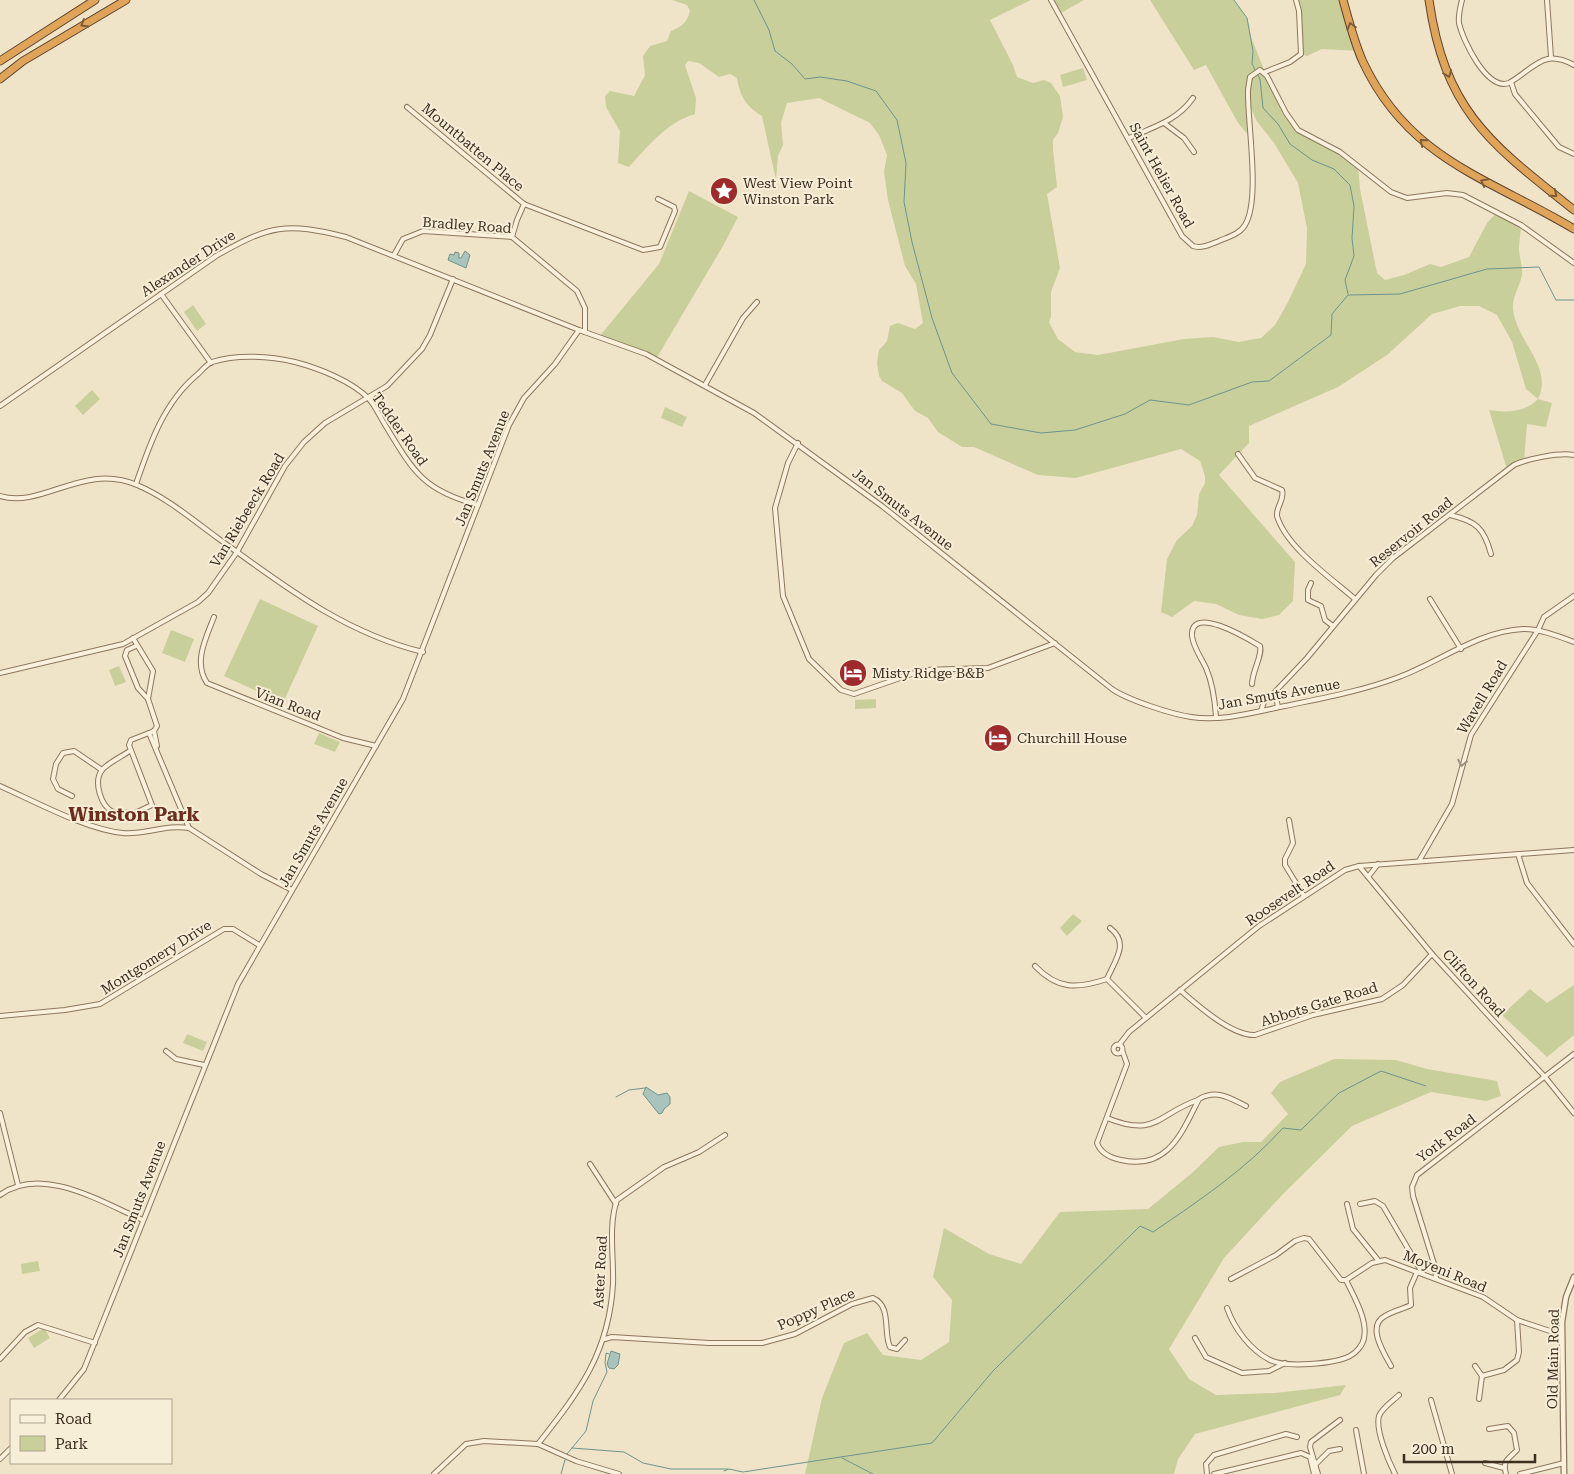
<svg xmlns="http://www.w3.org/2000/svg" width="1574" height="1474" font-family="'Roboto Serif',serif">
  <rect width="100%" height="100%" fill="#f0e4c8"/>
  <g fill="#c9cf9b">
    <path d="M661,0H1031L990,20L1013,65L1017,77L1033,83L1044,80L1051,83L1060,96L1063,117L1058,133L1053,140V149L1057,187L1047,194L1060,268L1051,292V317L1049,322L1058,339L1075,352L1098,355L1184,339L1213,337L1239,342L1261,338L1275,325L1287,304L1306,264L1307,228L1298,183L1274,143L1256,120L1248,101L1249,136L1238,123L1206,65L1194,70L1150,0H1234L1247,18L1251,37L1265,72L1294,126L1330,146L1358,165L1360,189L1377,273L1385,280L1404,275L1430,264L1441,267L1469,257L1487,223L1497,212L1521,225C1521,233 1519,241 1519,248C1519,257 1523,267 1522,275C1520,286 1512,297 1513,309C1516,341 1554,367 1538,399L1552,403L1546,427L1527,424L1524,461L1507,469L1489,410C1506,413 1526,412 1538,399L1526,389L1512,342L1497,315L1479,306H1460L1432,314L1387,355L1338,387L1249,426V443L1219,475L1295,562L1293,601L1279,615L1262,619L1239,615L1216,604L1194,601L1172,617L1161,612L1167,559L1177,540L1192,526L1197,515L1199,494L1205,483V476L1200,461L1181,449L1076,478L1038,475L974,447H962L938,432L928,418L915,411L902,393L882,381L879,376L877,363L879,350L887,341L890,326L898,323L915,329L923,323L916,284L905,266L888,200L884,172L887,155L879,135L870,123L819,98L787,103L781,123L783,145L778,156L776,180L762,116C746,106 740,97 737,78L730,74L719,77L699,63L688,61L685,65L696,98L695,114C666,123 649,145 629,167L618,163L620,131L606,107L605,96L610,91L634,96L645,75L643,56L650,46L667,41L671,31C682,26 687,23 690,11L687,5L672,0Z"/>
    <path d="M1051,0H1084L1059,14Z"/>
    <path d="M1296,0H1343L1359,51L1322,49L1307,56L1301,54L1299,11Z"/>
    <path d="M1083,68L1087,80L1063,87L1060,75Z"/>
    <path d="M689,191L738,217L723,246L656,359L599,337L659,264Z"/>
    <path d="M193,305L206,324L197,331L184,312Z"/>
    <path d="M92,390L100,399L83,415L75,406Z"/>
    <path d="M665,407L687,417L682,427L661,418Z"/>
    <path d="M260,599L318,626L283,703L224,676Z"/>
    <path d="M171,630L194,639L185,662L162,653Z"/>
    <path d="M119,666L126,682L115,686L109,670Z"/>
    <path d="M876,699V708L855,709V700Z"/>
    <path d="M319,733L340,742L335,752L314,744Z"/>
    <path d="M1073,914L1082,921L1067,936L1060,928Z"/>
    <path d="M1574,985V1035L1547,1057L1502,1015L1530,989L1547,1003Z"/>
    <path d="M187,1034L207,1042L203,1051L183,1043Z"/>
    <path d="M1334,1059L1396,1060L1427,1069L1497,1081L1501,1096L1486,1101L1431,1092L1352,1126L1283,1194L1224,1258L1169,1349L1189,1379L1216,1395L1275,1393L1346,1385L1340,1395L1195,1434L1178,1459L1174,1474H805L822,1398L844,1343L867,1333L883,1355L921,1360L949,1342L952,1300L933,1277L944,1228L989,1254L1021,1264L1060,1212L1148,1209L1192,1173L1219,1147L1243,1142H1261L1288,1114L1271,1093L1280,1082Z"/>
    <path d="M38,1261L40,1271L22,1274L21,1264Z"/>
    <path d="M44,1328L50,1338L34,1348L28,1338Z"/>
  </g>
  <g fill="#a9c4bc" stroke="#6f938a">
    <path d="M465,251L470,255L466,268L448,260L450,254L454,255L455,252L459,253V258H461Z"/>
    <path d="M646,1087L658,1095L667,1093L670,1097V1104L664,1109L662,1113L659,1114L643,1094Z"/>
    <path d="M611,1351L620,1354L618,1365L614,1369L609,1368L607,1364Z"/>
  </g>
  <g fill="none" stroke-linecap="round" stroke-linejoin="round">
    <g stroke="#6f938a" stroke-width="1">
      <path d="M754,0L769,30L775,51L792,64L805,79L820,77L847,81L876,91L897,120L906,163L904,202L912,242L932,318L952,373L991,424L1041,433L1075,430L1125,414L1150,400L1189,405L1252,382L1269,381L1331,335L1332,314L1348,295L1400,294L1487,269L1539,267L1556,300H1574"/>
      <path d="M1234,0L1247,18L1253,51L1252,64L1260,79L1263,108L1278,124L1290,144L1312,160L1334,169L1350,185L1354,206L1352,238L1354,256L1345,280L1348,294"/>
      <path d="M616,1097L629,1090L645,1088"/>
      <path d="M572,1448L624,1452L643,1463L671,1469H728"/>
      <path d="M567,1454L586,1431L593,1401L607,1372L605,1363L606,1353L609,1354"/>
      <path d="M842,1458L873,1474"/>
      <path d="M724,1471L729,1469L743,1472L932,1443L993,1371L1140,1226L1153,1232C1200,1200 1245,1170 1283,1128L1301,1130L1339,1093L1381,1071L1426,1086"/>
      <path d="M561,1474L565,1460"/>
    </g>
    <defs>
      <g id="minor">
        <path d="M1051,0L1182,236L1193,246C1202,249 1211,244 1219,241C1228,237 1240,234 1245,225C1261,199 1247,122 1248,90L1250,77L1260,70L1267,76L1286,113L1298,130L1340,152L1391,192L1407,198L1447,193L1463,195L1521,225L1574,263"/>
        <path d="M1462,0C1460,8 1458,15 1459,23C1463,41 1487,91 1509,83C1535,68 1543,48 1574,65"/>
        <path d="M1547,0L1551,57"/>
        <path d="M1265,72L1290,62L1301,54L1299,11L1296,0"/>
        <path d="M1511,82L1515,94L1559,147L1574,154"/>
        <path d="M407,107L524,204L643,250L660,247L675,211L674,207L658,199"/>
        <path d="M1164,123L1184,138L1194,152"/>
        <path d="M1129,138C1153,127 1177,121 1193,98"/>
        <path d="M512,237L517,220L524,204"/>
        <path d="M394,255L403,239L423,231L512,237L577,291L585,308V332"/>
        <path d="M161,294L211,363"/>
        <path d="M705,385L743,318L757,302"/>
        <path d="M0,406L216,256C270,225 286,222 346,237L579,330"/>
        <path d="M798,443L788,463L775,508L783,596L809,659L841,690L854,694L923,670L988,668L1055,643"/>
        <path d="M1238,454L1255,478L1282,490C1285,500 1276,506 1277,516C1286,547 1331,578 1355,599"/>
        <path d="M136,484C150,443 164,402 198,374C202,370 207,364 212,362C237,354 270,356 295,362C318,368 352,381 369,399C376,407 381,419 387,428C414,473 425,491 478,505"/>
        <path d="M0,496C43,509 83,462 137,485C166,497 193,520 219,539C283,585 344,633 423,652"/>
        <path d="M1450,515C1476,521 1484,528 1491,554"/>
        <path d="M1311,583L1308,590V600L1321,606L1325,620L1333,626"/>
        <path d="M1430,599L1461,649"/>
        <path d="M214,617C206,638 193,662 207,683L343,738L376,746"/>
        <path d="M133,638L153,671L148,699"/>
        <path d="M136,646L127,650L125,656L138,688L148,699L157,726L154,731"/>
        <path d="M0,673L123,644L198,602L208,593L237,552L285,466L304,442L325,423L387,386L422,349L430,335L453,279"/>
        <path d="M1272,695L1276,697L1278,707"/>
        <path d="M1261,711L1265,699L1272,695L1307,658L1376,575L1393,558L1514,465C1527,459 1560,452 1574,455"/>
        <path d="M1216,717C1215,701 1213,684 1206,668C1202,659 1193,647 1192,636C1190,603 1250,640 1260,646C1263,654 1252,672 1252,684"/>
        <path d="M154,731L157,746"/>
        <path d="M149,733L189,828L261,874L292,890"/>
        <path d="M131,750C123,756 109,762 102,770C93,782 101,806 113,812L135,813L152,805L129,745L131,740L154,731"/>
        <path d="M0,786C34,801 87,830 123,833C146,835 165,824 189,828"/>
        <path d="M72,796L58,789L53,779L56,764L63,753L74,751L102,770"/>
        <path d="M1289,820L1293,843L1285,859V865L1304,896"/>
        <path d="M1518,854L1527,883L1574,944"/>
        <path d="M1419,861L1452,804L1471,735L1538,630L1544,617L1574,596"/>
        <path d="M1359,866L1432,954L1545,1077L1574,1113"/>
        <path d="M1368,877L1378,864"/>
        <path d="M1110,928C1130,943 1115,960 1107,979L1146,1018"/>
        <path d="M1035,966C1058,990 1077,989 1107,979"/>
        <path d="M1180,990C1197,1005 1232,1036 1255,1035L1313,1015L1382,999L1403,985L1432,954"/>
        <path d="M0,1016L65,1010L100,1004L224,929H233L259,945"/>
        <circle cx="1118" cy="1049" r="4.5"/>
        <path d="M1119,1045L1129,1032L1259,926L1345,870L1359,866L1574,850"/>
        <path d="M1122,1050L1127,1064L1097,1143C1101,1154 1111,1158 1121,1160C1168,1171 1182,1132 1199,1099C1217,1089 1230,1098 1246,1106"/>
        <path d="M166,1051L176,1059L204,1065"/>
        <path d="M0,1113L18,1185"/>
        <path d="M1107,1118C1157,1138 1157,1114 1198,1100"/>
        <path d="M590,1164L616,1204"/>
        <path d="M0,1195C42,1164 103,1203 143,1220"/>
        <path d="M1347,1204L1353,1229L1378,1260"/>
        <path d="M1360,1204L1375,1201L1383,1206L1423,1274"/>
        <path d="M1436,1278L1435,1267L1413,1196L1412,1187L1417,1175L1574,1054"/>
        <path d="M1346,1280L1372,1263L1385,1260L1483,1297L1517,1320L1562,1335"/>
        <path d="M1227,1308C1234,1328 1250,1350 1270,1360C1286,1368 1334,1364 1350,1356C1356,1353 1363,1345 1364,1338C1368,1320 1354,1297 1346,1280H1341L1309,1239L1304,1238L1295,1241L1276,1255L1231,1279"/>
        <path d="M1195,1338L1206,1357L1242,1373L1269,1371L1285,1363"/>
        <path d="M605,1339L612,1337L709,1343H762L795,1334L852,1304L873,1298C892,1306 883,1333 890,1347L897,1349L905,1340"/>
        <path d="M0,1359L25,1332L38,1325L95,1343"/>
        <path d="M1391,1366C1384,1353 1366,1326 1385,1316C1393,1311 1403,1309 1411,1305L1410,1288L1417,1272"/>
        <path d="M1475,1366L1482,1376"/>
        <path d="M1479,1399L1482,1376L1504,1370L1517,1360L1519,1352L1517,1320"/>
        <path d="M59,1400L84,1369L238,984L403,699L509,425L524,398L555,364L579,330L646,354L754,413L882,506L1112,689C1128,700 1171,714 1191,717C1221,722 1255,712 1285,706C1323,698 1362,691 1399,677C1439,662 1479,631 1523,629C1540,629 1558,636 1574,642"/>
        <path d="M1431,1400L1452,1474"/>
        <path d="M1489,1429L1508,1426L1514,1433L1517,1450C1509,1459 1502,1460 1506,1474"/>
        <path d="M1356,1430L1364,1474"/>
        <path d="M538,1444C579,1392 609,1353 613,1284C614,1258 608,1225 617,1200L664,1167L699,1152L725,1135"/>
        <path d="M0,1459L11,1448"/>
        <path d="M1485,1463L1504,1468"/>
        <path d="M1315,1465L1329,1451L1340,1449"/>
        <path d="M434,1474L466,1444L484,1441L538,1444L576,1461L619,1474"/>
        <path d="M1207,1474L1206,1464L1214,1455L1286,1434L1297,1437"/>
        <path d="M1214,1474L1301,1453L1310,1457L1314,1474"/>
        <path d="M1318,1474L1310,1447L1311,1442L1340,1420"/>
        <path d="M1395,1474C1389,1462 1375,1430 1379,1416C1382,1408 1393,1401 1399,1395"/>
        <path d="M1520,1474L1564,1463"/>
      </g>
      <path id="tertiary" d="M1564,1474L1562,1322L1566,1297L1574,1277"/>
      <g id="motorway">
        <path d="M1343,0C1349,21 1354,42 1363,62C1409,160 1489,178 1574,229"/>
        <path d="M1429,0C1445,112 1491,144 1574,210"/>
        <path d="M0,61L95,0"/>
        <path d="M0,79L23,61L126,0"/>
      </g>
    </defs>
    <use href="#minor" stroke="#8d765c" stroke-width="6"/>
    <use href="#tertiary" stroke="#8d765c" stroke-width="7"/>
    <use href="#motorway" stroke="#5b4430" stroke-width="9"/>
    <use href="#minor" stroke="#faf1dc" stroke-width="4"/>
    <use href="#tertiary" stroke="#faf1dc" stroke-width="4.5"/>
    <use href="#motorway" stroke="#e0a458" stroke-width="7"/>
  </g>
  <defs><path id="oneway-chevron" d="M-2-3.5L2.5 0L-2 3.5" fill="none" stroke-width="1.6" stroke-linecap="round" stroke-linejoin="round" transform="scale(1.25)"/></defs>
  <g stroke="#7e5d36">
    <use href="#oneway-chevron" transform="translate(84 24) rotate(149)"/>
    <use href="#oneway-chevron" transform="translate(1351 26) rotate(-106)"/>
    <use href="#oneway-chevron" transform="translate(1448 74) rotate(69)"/>
    <use href="#oneway-chevron" transform="translate(1423 142) rotate(-141)"/>
    <use href="#oneway-chevron" transform="translate(1484 182) rotate(-152)"/>
    <use href="#oneway-chevron" transform="translate(1554 194) rotate(39)"/>
  </g>
  <use stroke="#9c907e" href="#oneway-chevron" transform="translate(1462 763) rotate(102)"/>
  <defs>
    <symbol id="sight-disc" viewBox="-11 -11 22 22"><circle r="9.5" fill="#9e2a2b" stroke="#f7eed8"/><path d="M0-6L1.8-2.2L6-1.7L2.9 1.2L3.7 5.4L0 3.3L-3.7 5.4L-2.9 1.2L-6-1.7L-1.8-2.2Z" fill="#fff"/></symbol>
    <symbol id="hotel-disc" viewBox="-11 -11 22 22"><circle r="9.5" fill="#9e2a2b" stroke="#f7eed8"/><path d="M-6-4.5h1.5V1H6V5H4.5V3h-9V5H-6ZM-4 0a1.8 1.8 0 1 1 3.6 0ZM.5 0V-2.5h3Q6-2.5 6 0Z" fill="#fff"/></symbol>
  </defs>
  <g fill-rule="evenodd">
    <use href="#sight-disc" x="708" y="175" width="32" height="32"/>
    <use href="#hotel-disc" x="837" y="657" width="32" height="32"/>
    <use href="#hotel-disc" x="982" y="722" width="32" height="32"/>
  </g>
  <g text-anchor="middle" dominant-baseline="central" stroke-width="4" stroke-linejoin="round" paint-order="stroke">
    <g font-size="14" fill="#3d2e20" stroke="#f7eed8">
      <text transform="translate(473 147) rotate(40)">Mountbatten Place</text>
      <text transform="translate(1162 175) rotate(61)">Saint Helier Road</text>
      <text transform="translate(467 225) rotate(4)">Bradley Road</text>
      <text transform="translate(188 263) rotate(-33)">Alexander Drive</text>
      <text transform="translate(400 429) rotate(55)">Tedder Road</text>
      <text transform="translate(482 468) rotate(-68)">Jan Smuts Avenue</text>
      <text transform="translate(903 509) rotate(38)">Jan Smuts Avenue</text>
      <text transform="translate(247 510) rotate(-59)">Van Riebeeck Road</text>
      <text transform="translate(1411 532) rotate(-39)">Reservoir Road</text>
      <text transform="translate(1279 694) rotate(-10)">Jan Smuts Avenue</text>
      <text transform="translate(1482 697) rotate(-59)">Wavell Road</text>
      <text transform="translate(288 704) rotate(21)">Vian Road</text>
      <text transform="translate(313 832) rotate(-60)">Jan Smuts Avenue</text>
      <text transform="translate(1290 893) rotate(-34)">Roosevelt Road</text>
      <text transform="translate(156 957) rotate(-32)">Montgomery Drive</text>
      <text transform="translate(1474 983) rotate(48)">Clifton Road</text>
      <text transform="translate(1319 1004) rotate(-17)">Abbots Gate Road</text>
      <text transform="translate(1446 1138) rotate(-37)">York Road</text>
      <text transform="translate(139 1199) rotate(-69)">Jan Smuts Avenue</text>
      <text transform="translate(1445 1271) rotate(22)">Moyeni Road</text>
      <text transform="translate(600 1272) rotate(-87)">Aster Road</text>
      <text transform="translate(816 1309) rotate(-24)">Poppy Place</text>
      <text transform="translate(1553 1359) rotate(-89)">Old Main Road</text>
    </g>
    <g font-size="14" fill="#3d2e20" stroke="#f7eed8" text-anchor="start">
      <text x="743" y="183">West View Point<tspan x="743" dy="16">Winston Park</tspan></text>
      <text x="872" y="673">Misty Ridge B&amp;B</text>
      <text x="1017" y="738">Churchill House</text>
    </g>
    <g font-size="19" font-weight="bold" fill="#6b2e1e" stroke="#f7eed8">
      <text x="134" y="814">Winston Park</text>
    </g>
  </g>
  <rect x="10" y="1399" width="162" height="65" fill="#f7eed8" stroke="#ada18e"/>
  <rect x="20" y="1415" width="25" height="8" fill="#faf1dc" stroke="#ada18e"/>
  <text x="55" y="1424" font-size="15" fill="#3d2e20">Road</text>
  <rect x="20" y="1436" width="25" height="15" fill="#c9cf9b" stroke="#ada18e"/>
  <text x="55" y="1449" font-size="15" fill="#3d2e20">Park</text>
  <path d="M1404 1454v8h131v-8" fill="none" stroke="#3d2e20" stroke-width="2.5"/>
  <text x="1412" y="1454" font-size="15" fill="#3d2e20" stroke="#f7eed8" stroke-width="4" paint-order="stroke">200 m</text>
</svg>
